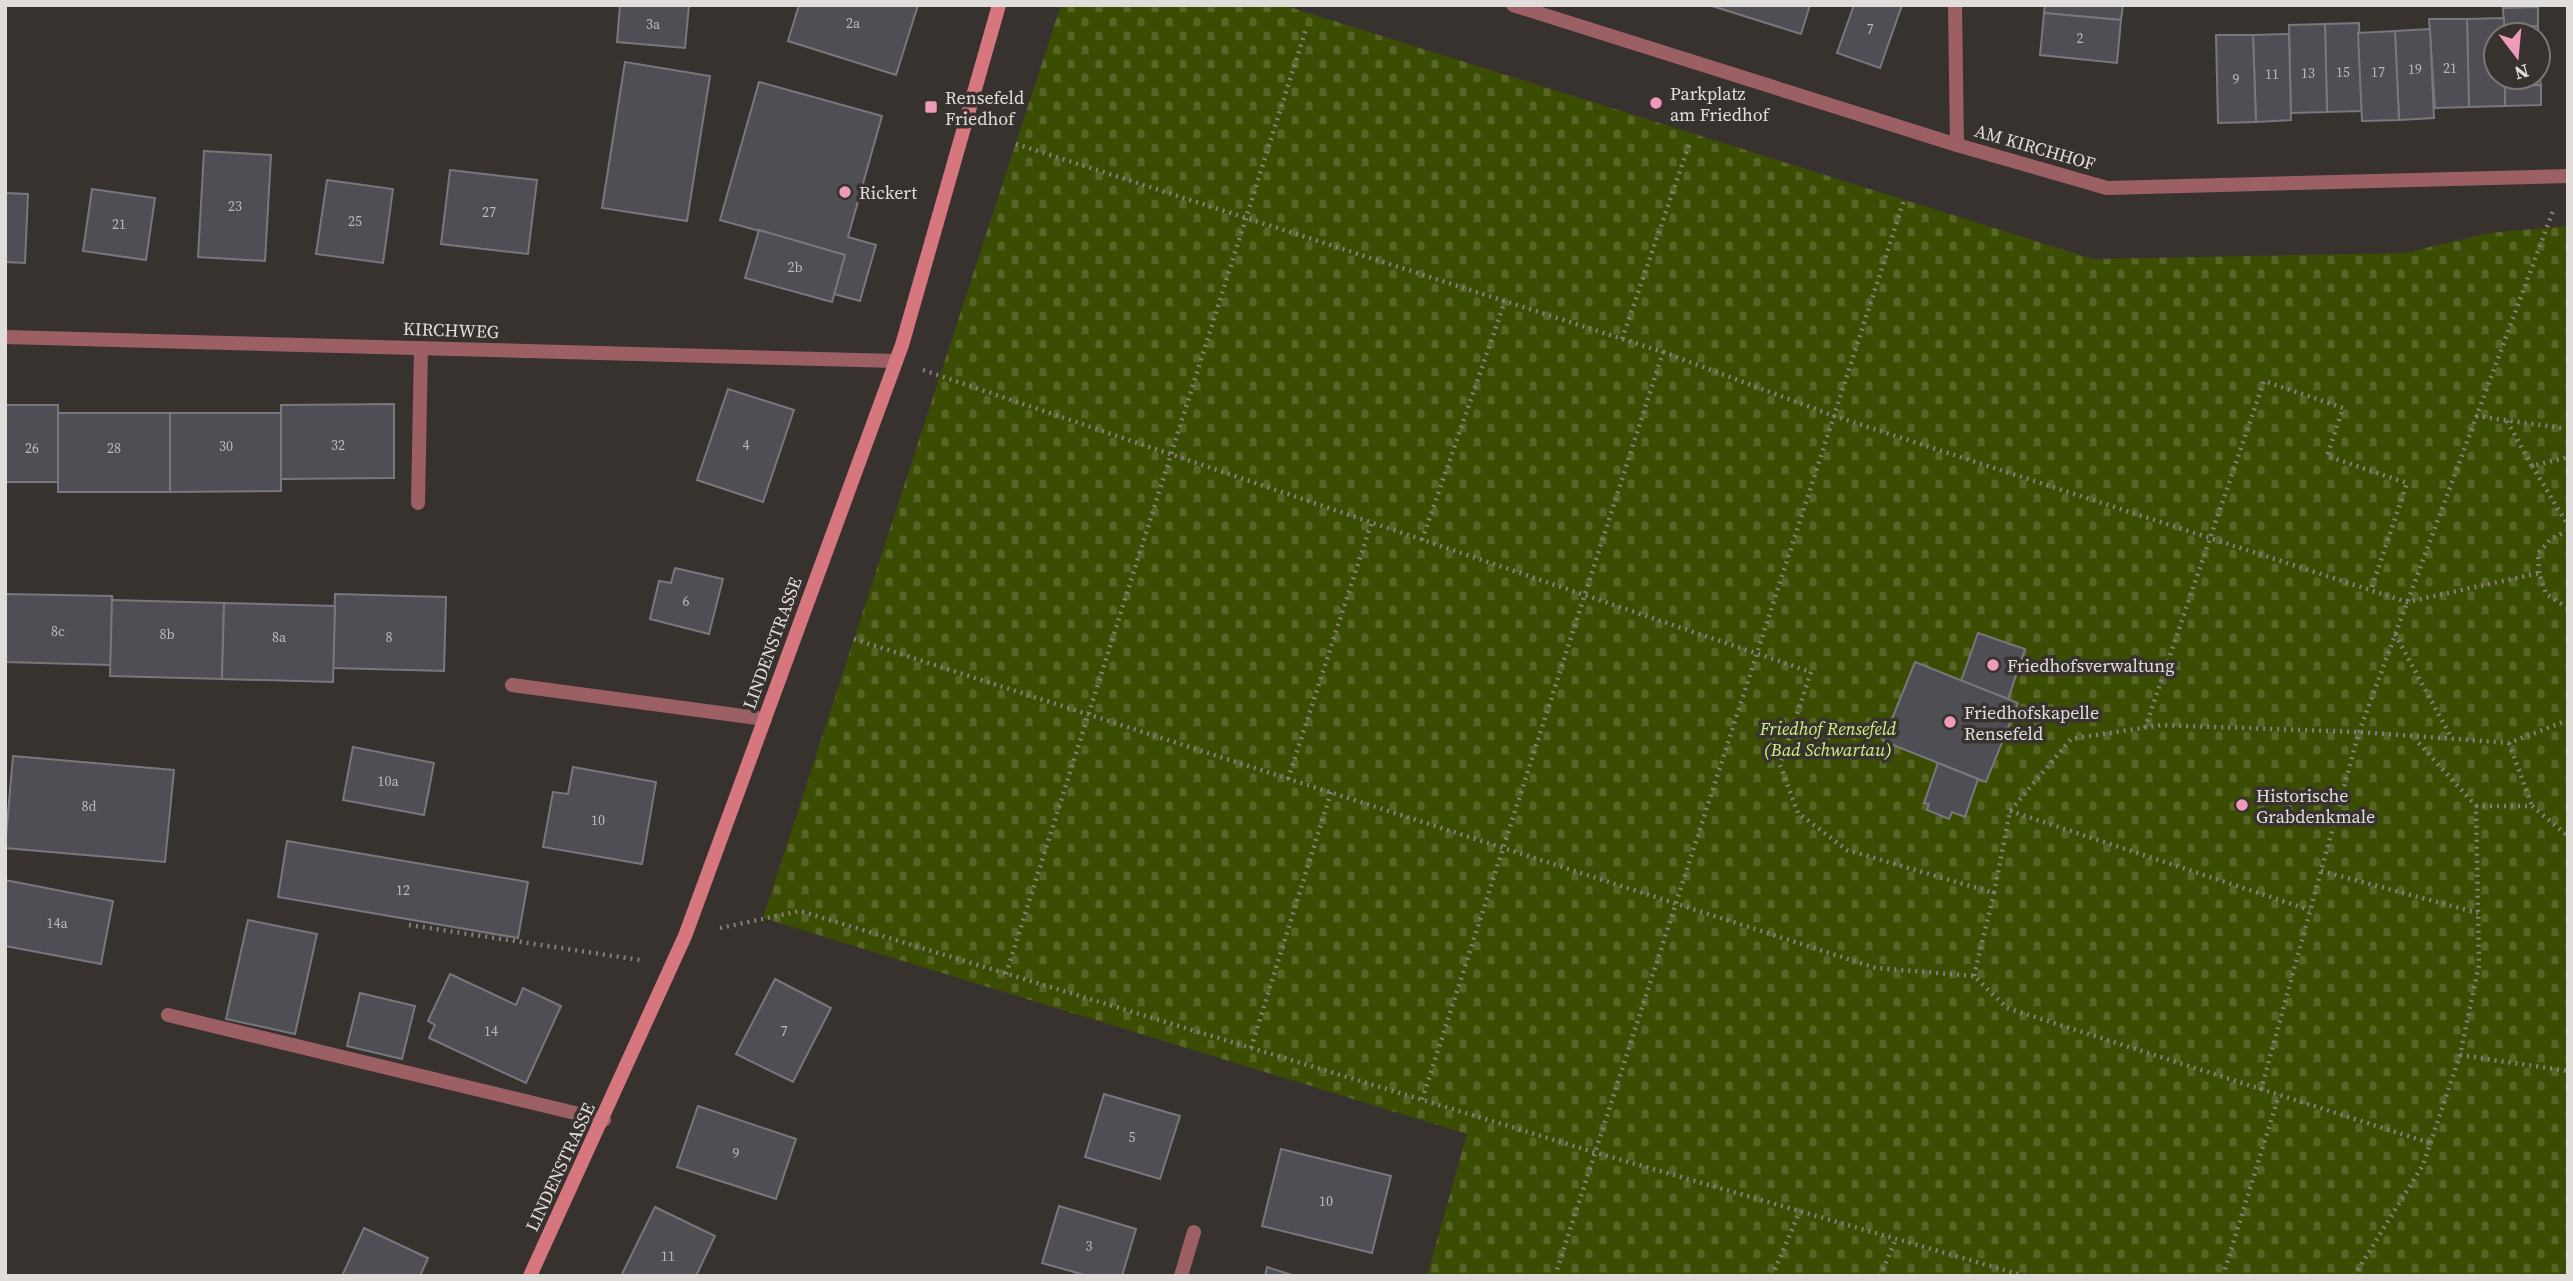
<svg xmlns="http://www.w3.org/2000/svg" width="2573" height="1281" font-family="'Source Serif 4',serif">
  <defs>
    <pattern id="cemetery-stones" width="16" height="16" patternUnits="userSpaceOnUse" patternTransform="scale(1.75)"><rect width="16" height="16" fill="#3b4d03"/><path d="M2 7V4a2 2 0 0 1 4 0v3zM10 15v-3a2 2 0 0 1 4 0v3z" fill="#576627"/></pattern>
  </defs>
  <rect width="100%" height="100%" fill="#38322f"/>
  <path fill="url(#cemetery-stones)" d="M1061,5H1283L2093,259L2405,253L2489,233L2568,226V1276H1427L1467,1134L763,918Z"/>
  <g fill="#4e4e54" stroke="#78777e" stroke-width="2">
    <path d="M620,5H689L685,48L617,42Z"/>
    <path d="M799,5H918L896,75L788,41Z"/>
    <path d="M1709,5H1810L1801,34Z"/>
    <path d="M1854,5H1902L1880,68L1837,53Z"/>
    <path d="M2045,5H2123L2121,20L2044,13Z"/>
    <path d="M2538,7V26L2504,27L2503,8Z"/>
    <path d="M2044,13L2121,20L2117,63L2040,55Z"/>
    <path d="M2504,18V35H2496V77H2505V106L2469,107L2467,19Z"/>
    <path d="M2429,19H2467L2469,107L2435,108Z"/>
    <path d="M2359,23L2362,111L2327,112L2325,24Z"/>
    <path d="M2325,24L2327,112L2291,113L2289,25Z"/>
    <path d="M2538,26L2539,46L2538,35H2504V27Z"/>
    <path d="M2430,29L2434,118L2399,120L2395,31Z"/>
    <path d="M2395,31L2399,120L2362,121L2358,33Z"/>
    <path d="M2289,34L2291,120L2256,122L2253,35Z"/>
    <path d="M2216,35H2253L2256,122L2218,123Z"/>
    <path d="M625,62L710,76L687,221L602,208Z"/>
    <path d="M2538,66L2541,85L2505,86V77H2538Z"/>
    <path d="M759,82L882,116L848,237L876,245L860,301L834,294L845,255L720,220Z"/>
    <path d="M2541,85V105L2505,106V86Z"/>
    <path d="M204,151L271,155L265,261L198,257Z"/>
    <path d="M450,170L537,180L528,254L441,244Z"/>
    <path d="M327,180L393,189L383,263L316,254Z"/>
    <path d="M92,189L155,198L146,260L83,251Z"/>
    <path d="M5,193L28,194L25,263L5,262Z"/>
    <path d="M759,230L845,255L832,302L745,278Z"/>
    <path d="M728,389L794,410L763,502L697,480Z"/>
    <path d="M394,404V478L281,479V405Z"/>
    <path d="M5,405H58L59,482H5Z"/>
    <rect x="58" y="413" width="112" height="79"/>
    <path d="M170,413H281V491L170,492Z"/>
    <path d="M675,568L723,579L709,634L650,619L659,581L671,583Z"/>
    <path d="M5,594L112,596L111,665L5,662Z"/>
    <path d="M335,594L446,597L444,671L333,668Z"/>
    <path d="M112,600L224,603L222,679L110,676Z"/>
    <path d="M224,603L335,606L333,682L222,679Z"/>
    <path d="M1978,633L2025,649L2008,699L1961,681Z"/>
    <path d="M1915,662L2018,703L1986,782L1883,741Z"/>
    <path d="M353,747L434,763L424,815L343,800Z"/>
    <path d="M13,756L174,770L165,862L5,848Z"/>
    <path d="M1938,763L1978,779L1965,817L1952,812L1949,819L1927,810L1929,804L1924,803Z"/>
    <path d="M573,767L656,782L642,864L543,847L553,792L568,794Z"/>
    <path d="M287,841L528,882L518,938L278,897Z"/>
    <path d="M5,880L113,901L101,964L5,946Z"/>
    <path d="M248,920L317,934L295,1034L226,1019Z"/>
    <path d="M450,974L516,1005L523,988L561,1006L526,1083L429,1038L435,1025L428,1021Z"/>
    <path d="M775,979L831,1008L793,1082L736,1054Z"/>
    <path d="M360,993L415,1006L402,1059L347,1046Z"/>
    <path d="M1104,1094L1180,1116L1160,1179L1085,1157Z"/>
    <path d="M698,1106L796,1139L776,1199L677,1167Z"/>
    <path d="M1281,1149L1391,1176L1372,1253L1262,1226Z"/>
    <path d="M1059,1206L1136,1229L1122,1276H1088L1042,1263Z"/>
    <path d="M655,1207L715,1236L696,1276H621Z"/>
    <path d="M364,1228L428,1258L420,1276H342Z"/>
    <path d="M1267,1267L1295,1276H1265Z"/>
  </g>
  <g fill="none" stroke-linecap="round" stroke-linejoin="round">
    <g stroke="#837e7b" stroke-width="4.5" stroke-dasharray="2 5" stroke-linecap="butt">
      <path d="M1016,144L1663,352L1422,1100"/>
      <path d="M1622,339L1690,142"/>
      <path d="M1663,352L1834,416L2407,602L2539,573L2546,594L2568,608"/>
      <path d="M923,370L1811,672L1780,765L1798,813L1847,850L1994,893L2010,811L2071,739L2161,725L2359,732L2509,743L2568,720"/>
      <path d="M2476,416L2568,429"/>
      <path d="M2507,421L2532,466L2568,457"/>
      <path d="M2532,466L2568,525"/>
      <path d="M1422,540L1505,301"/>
      <path d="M2539,573L2538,553L2552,538L2568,531"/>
      <path d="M2395,634L2452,739"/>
      <path d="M854,639L1876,968L1974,976L2007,1008L2430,1143"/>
      <path d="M2145,728L2264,381L2343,408L2327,456L2407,483L2371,590"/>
      <path d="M2509,743L2532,806"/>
      <path d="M1288,779L1371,524"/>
      <path d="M2476,806H2532L2568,836"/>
      <path d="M2010,811L2310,910"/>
      <path d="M2321,871L2478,913"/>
      <path d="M409,925L640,960"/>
      <path d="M720,928L800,911L1594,1152L2025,1276"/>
      <path d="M1006,974L1306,29"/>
      <path d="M1974,976L1994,893"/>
      <path d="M1251,1048L1331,792"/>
      <path d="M2460,1055L2568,1071"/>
      <path d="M2261,1090L2359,732L2554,208"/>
      <path d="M1555,1276L1904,200"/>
      <path d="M1772,1276L1800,1211"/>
      <path d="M1880,1276L1896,1239"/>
      <path d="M2223,1276L2279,1095"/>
      <path d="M2354,1276L2423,1165L2460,1055L2479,965L2476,806L2415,739"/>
    </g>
    <g stroke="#9c6064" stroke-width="14">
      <path d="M418,503L421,348"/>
      <path d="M512,685L765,719"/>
      <path d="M168,1015L604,1120"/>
    </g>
    <g stroke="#9c6064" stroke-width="14">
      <path d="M1513,5L1957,145L2107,188L2568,176"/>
      <path d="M1955,5L1957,145"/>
      <path d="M5,337L896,361"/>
      <path d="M1181,1276L1194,1232"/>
    </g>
    <path stroke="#d6767f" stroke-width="14" d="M530,1276L685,936L902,345L999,5"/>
  </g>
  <g fill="#ef9ab8" stroke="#38322f" stroke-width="2.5">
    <circle cx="1656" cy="103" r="7"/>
    <rect x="924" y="100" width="14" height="14" rx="3.5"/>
    <circle cx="845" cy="192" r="7"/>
    <circle cx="1993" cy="665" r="7"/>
    <circle cx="1950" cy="722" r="7"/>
    <circle cx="2242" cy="805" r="7"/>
  </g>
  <g text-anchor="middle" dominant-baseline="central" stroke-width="7" stroke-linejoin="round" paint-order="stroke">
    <g font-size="14" fill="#bcb9b9">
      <text x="853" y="23">2a</text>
      <text x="653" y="24">3a</text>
      <text x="1870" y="29">7</text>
      <text x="2080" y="38">2</text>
      <text x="2450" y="68">21</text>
      <text x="2415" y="69">19</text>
      <text x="2343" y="72">15</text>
      <text x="2378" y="72">17</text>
      <text x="2308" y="73">13</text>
      <text x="2272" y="74">11</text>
      <text x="2236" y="79">9</text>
      <text x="235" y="206">23</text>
      <text x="489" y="212">27</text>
      <text x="355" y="221">25</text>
      <text x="119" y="224">21</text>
      <text x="795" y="267">2b</text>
      <text x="338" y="445">32</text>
      <text x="746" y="445">4</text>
      <text x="226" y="446">30</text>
      <text x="32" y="448">26</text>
      <text x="114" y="448">28</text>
      <text x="686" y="601">6</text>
      <text x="58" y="631">8c</text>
      <text x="167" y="634">8b</text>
      <text x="279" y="637">8a</text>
      <text x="389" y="637">8</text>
      <text x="388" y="781">10a</text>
      <text x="89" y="806">8d</text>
      <text x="598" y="820">10</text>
      <text x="403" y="890">12</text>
      <text x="57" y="923">14a</text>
      <text x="491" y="1031">14</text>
      <text x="784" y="1031">7</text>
      <text x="1132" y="1137">5</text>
      <text x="736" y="1153">9</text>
      <text x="1326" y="1201">10</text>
      <text x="1089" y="1246">3</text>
      <text x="668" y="1256">11</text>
    </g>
    <g font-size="18" fill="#e1dddb" stroke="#38322f" text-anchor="start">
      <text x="1670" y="93">Parkplatz<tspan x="1670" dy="21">am Friedhof</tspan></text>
      <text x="945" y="97">Rensefeld<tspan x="945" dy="21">Friedhof</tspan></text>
      <text x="859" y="192">Rickert</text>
      <text x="2007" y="665">Friedhofsverwaltung</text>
      <text x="1964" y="712">Friedhofskapelle<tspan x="1964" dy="21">Rensefeld</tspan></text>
      <text x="2256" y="795">Historische<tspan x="2256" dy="21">Grabdenkmale</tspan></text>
    </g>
    <g font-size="18" fill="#e1dddb" stroke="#38322f">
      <text transform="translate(2035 147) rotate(16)">AM KIRCHHOF</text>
      <text transform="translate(451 330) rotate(2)">KIRCHWEG</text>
      <text transform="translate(772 643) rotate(-70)">LINDENSTRASSE</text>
      <text transform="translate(560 1167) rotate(-65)">LINDENSTRASSE</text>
    </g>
    <g font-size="18" font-style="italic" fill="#cdf281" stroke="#38322f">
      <text x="1828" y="728">Friedhof Rensefeld<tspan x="1828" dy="21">(Bad Schwartau)</tspan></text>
    </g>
  </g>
  <rect width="2573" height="1281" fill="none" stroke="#e1dddb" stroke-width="14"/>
  <g transform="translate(2517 56) rotate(164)"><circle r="33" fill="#38322f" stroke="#7c7674" stroke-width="2"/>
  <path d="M0-5L12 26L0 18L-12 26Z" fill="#ef9ab8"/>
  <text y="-10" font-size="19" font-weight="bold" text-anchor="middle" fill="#e1dddb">N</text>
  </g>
</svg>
